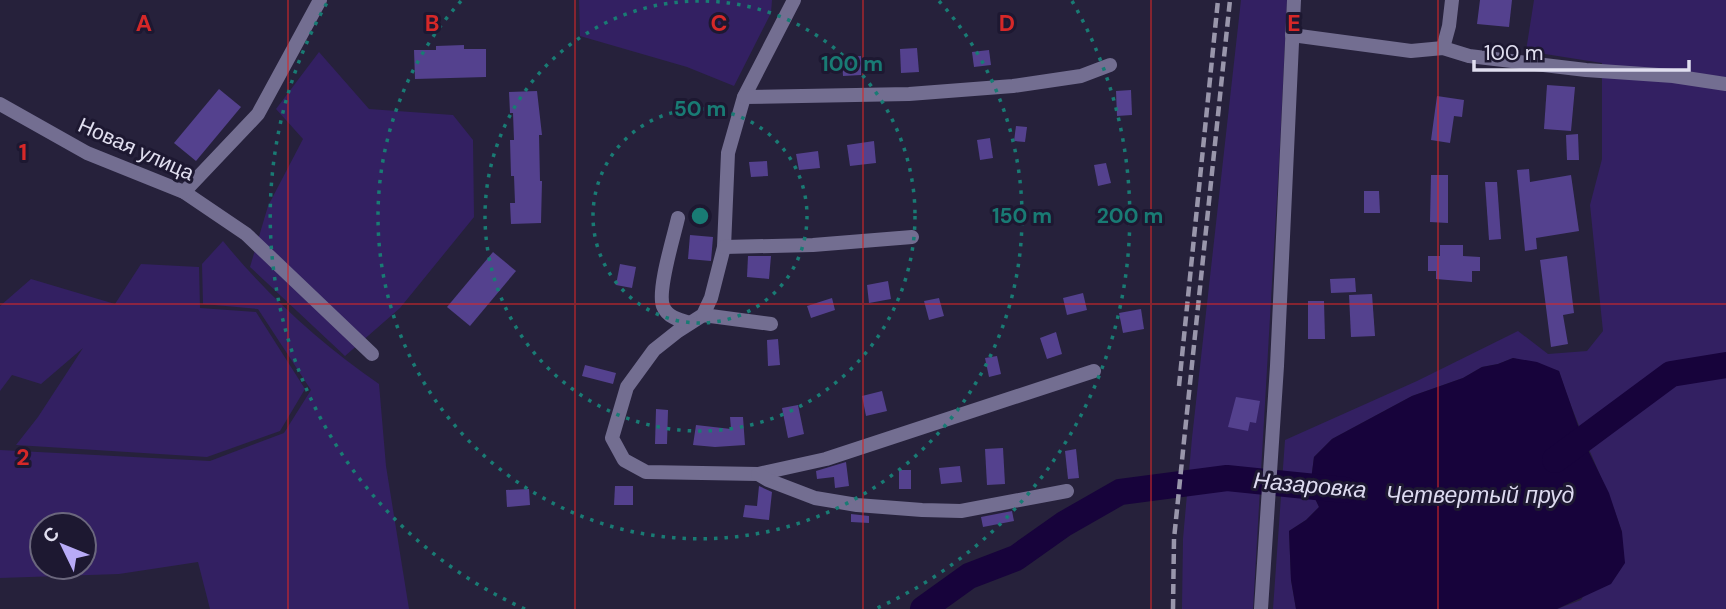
<svg xmlns="http://www.w3.org/2000/svg" width="1726" height="609" font-family="'DM Sans',sans-serif">
  <rect width="100%" height="100%" fill="#26213b"/>
  <g fill="#332062" fill-rule="evenodd">
    <path d="M579,0H772L771,13L734,86L687,67L580,36Z"/>
    <path d="M1241,0H1287L1280,145L1253,609H1182L1183,539L1192,438Z"/>
    <path d="M1534,0H1726V609H1557L1581,600L1622,532C1604,477 1576,427 1559,371L1513,358L1498,364L1482,367L1463,378L1412,396L1332,439L1314,457L1310,488L1319,507L1306,520L1289,531L1291,580L1296,609H1273L1285,440L1417,381L1518,331L1548,354L1587,351L1603,331L1590,205L1602,159V63L1526,51Z"/>
    <path d="M319,52L369,109L453,115L473,140L474,217L400,308L345,356L250,267L268,206L303,139L276,109Z"/>
    <path d="M223,241C267,295 322,345 379,384L386,466L409,609H210L198,562L119,574L0,578V450L210,461L284,433L311,390L258,309L203,304L202,264ZM42,525H84V567H42Z"/>
    <path d="M141,264L199,267L200,308L256,312L305,389L280,431L207,457L16,445L38,417L83,348L41,384L12,375L0,391V306L31,279L115,304Z"/>
  </g>
  <path fill="#17033b" d="M1513,358L1537,362L1559,371L1583,440L1609,493L1622,532L1625,563L1611,584L1557,609H1296L1291,580L1289,531L1306,520L1319,507L1310,488L1314,457L1332,439L1412,396L1463,378L1482,367L1498,364Z"/>
  <g fill="none" stroke-linecap="round" stroke-linejoin="round">
    <g stroke="#17033b" stroke-width="26">
      <path d="M1555,460L1671,374L1726,365"/>
      <path d="M923,609L969,576L1016,558L1064,524L1120,492L1227,478L1345,490"/>
    </g>
  </g>
  <g fill="#54418e">
    <path d="M1480,0H1512L1509,27L1477,24Z"/>
    <path d="M464,45V49H486V77L415,79L414,50H436V46Z"/>
    <path d="M917,48L919,72L901,73L900,49Z"/>
    <path d="M989,50L991,65L974,67L972,52Z"/>
    <path d="M861,56V75L843,76L842,57Z"/>
    <path d="M1547,85L1575,87L1571,131L1544,129Z"/>
    <path d="M219,89L241,107L196,161L174,143Z"/>
    <path d="M1131,90L1132,115L1117,116L1116,91Z"/>
    <path d="M537,91L542,135H539L540,181H542L541,223L511,224L510,203H515L514,176H511L510,140H514L513,113H510L509,92Z"/>
    <path d="M1437,96L1464,100L1462,117L1454,116L1450,143L1431,140Z"/>
    <path d="M1016,126L1027,127L1025,142L1014,141Z"/>
    <path d="M1578,134L1579,160H1567L1566,135Z"/>
    <path d="M990,138L993,158L980,160L977,140Z"/>
    <path d="M874,141L876,163L850,166L847,145Z"/>
    <path d="M818,151L820,168L799,170L796,154Z"/>
    <path d="M767,161L768,176L751,177L749,162Z"/>
    <path d="M1106,163L1111,183L1098,186L1094,165Z"/>
    <path d="M1529,169L1530,182L1571,175L1579,231L1536,238L1537,249L1525,251L1517,170Z"/>
    <path d="M1431,175H1448V223L1430,222Z"/>
    <path d="M1485,182H1497L1501,239L1489,240Z"/>
    <path d="M1364,191H1379L1380,213H1364Z"/>
    <path d="M690,235L713,237L711,261L688,259Z"/>
    <path d="M1440,245H1463V256L1480,257V271H1472V282L1436,279V271H1428V256H1440Z"/>
    <path d="M493,252L516,271L470,326L447,307Z"/>
    <path d="M748,256H771L769,279L747,277Z"/>
    <path d="M1567,256L1574,313L1563,315L1568,344L1551,347L1540,260Z"/>
    <path d="M620,264L636,267L632,288L616,285Z"/>
    <path d="M1355,278L1356,292L1331,293L1330,279Z"/>
    <path d="M888,281L891,299L869,303L867,285Z"/>
    <path d="M1083,293L1087,310L1067,315L1063,298Z"/>
    <path d="M1372,294L1375,336L1351,337L1349,295Z"/>
    <path d="M832,298L835,310L811,318L807,306Z"/>
    <path d="M939,298L944,316L929,320L924,301Z"/>
    <path d="M1308,301H1324L1325,339H1308Z"/>
    <path d="M1141,309L1144,329L1123,333L1119,313Z"/>
    <path d="M1056,332L1062,354L1047,359L1040,338Z"/>
    <path d="M778,339L780,365L768,366L767,340Z"/>
    <path d="M997,356L1001,374L989,377L985,358Z"/>
    <path d="M585,365L616,373L613,384L582,376Z"/>
    <path d="M882,391L887,411L866,416L862,396Z"/>
    <path d="M1236,397L1260,401L1256,423L1250,422L1248,431L1228,427Z"/>
    <path d="M798,405L804,434L788,438L782,408Z"/>
    <path d="M656,409L668,410L667,444H655Z"/>
    <path d="M730,417H743L745,445L715,447L693,445L696,425L731,429Z"/>
    <path d="M1003,448L1005,484L987,485L985,449Z"/>
    <path d="M1076,449L1079,478L1068,479L1065,451Z"/>
    <path d="M846,462L849,486L835,488L834,477L817,479L816,471Z"/>
    <path d="M960,466L962,482L941,484L939,468Z"/>
    <rect x="899" y="470" width="12" height="19"/>
    <path d="M615,486H633V505H614Z"/>
    <path d="M759,486L772,492L769,520L743,517L745,505L757,506Z"/>
    <path d="M529,489L530,505L507,507L506,490Z"/>
    <path d="M1012,511L1014,521L983,527L981,517Z"/>
    <path d="M851,514L869,516V523L851,522Z"/>
  </g>
  <g fill="none" stroke-linecap="round" stroke-linejoin="round">
    <g stroke="#736e91" stroke-width="14">
      <path d="M794,0L744,97L728,153L724,247L711,298L703,315L678,331L654,350L627,387L612,438L624,460L646,472L758,474L826,459L1094,371"/>
      <path d="M1292,35L1411,51L1443,48L1469,56L1586,70L1673,76L1726,84"/>
      <path d="M1443,48L1449,26L1452,0"/>
      <path d="M744,97L909,94L1013,86L1081,76L1110,65"/>
      <path d="M0,104L87,153L184,192L246,234L372,354"/>
      <path d="M184,192L258,114L320,0"/>
      <path d="M678,218C674,236 657,290 663,306C667,317 679,320 690,323"/>
      <path d="M724,247L813,245L912,237"/>
      <path d="M703,315L771,324"/>
      <path d="M758,474L768,480L815,498L857,505L922,510L961,511L1067,491"/>
    </g>
    <path stroke="#736e91" stroke-width="14" d="M1261,609L1277,366L1294,0"/>
    <g stroke="#9996ab" stroke-width="4.5" stroke-dasharray="10 5" stroke-linecap="butt">
      <path d="M1179,386L1218,0"/>
      <path d="M1173,609L1174,539L1184,441L1230,0"/>
    </g>
  </g>
  <path fill="none" stroke="#d62828" stroke-width="2" stroke-opacity="0.55" d="M288,0V609M575,0V609M863,0V609M1151,0V609M1438,0V609M0,304H1726"/>
  <g fill="none" stroke="#197b74" stroke-width="3.5" stroke-dasharray="3.5 7">
    <circle cx="700" cy="216" r="107"/>
    <circle cx="700" cy="216" r="215"/>
    <path d="M939 1A322 322 0 1 1 461 1"/>
    <path d="M525 609A430 430 0 0 1 328 1M1072 1A430 430 0 0 1 875 609"/>
  </g>
  <g text-anchor="middle" dominant-baseline="central" stroke-width="6" stroke-linejoin="round" paint-order="stroke">
    <g font-size="21" fill="#e0deef" stroke="#1d1831">
      <text transform="translate(136 149) rotate(24)">Новая улица</text>
    </g>
    <g font-size="23" font-style="italic" fill="#dddaf0" stroke="#1d1831">
      <text transform="translate(1310 485) rotate(5)">Назаровка</text>
      <text x="1480" y="495">Четвертый пруд</text>
    </g>
  </g>
  <g font-size="23" text-anchor="middle" font-weight="bold" fill="#d62828" stroke="#1d1831" stroke-width="6" stroke-linejoin="round" paint-order="stroke">
    <text x="144" y="31">A</text>
    <text x="432" y="31">B</text>
    <text x="719" y="31">C</text>
    <text x="1007" y="31">D</text>
    <text x="1294" y="31">E</text>
    <text x="23" y="160">1</text>
    <text x="23" y="465">2</text>
  </g>
  <circle cx="700" cy="216" r="10" fill="#197b74" stroke="#1d1831" stroke-width="3.5"/>
  <g font-size="21" text-anchor="middle" font-weight="bold" fill="#197b74" stroke="#1d1831" stroke-width="6" stroke-linejoin="round" paint-order="stroke">
    <text x="852" y="71">100 m</text>
    <text x="700" y="116">50 m</text>
    <text x="1022" y="223">150 m</text>
    <text x="1130" y="223">200 m</text>
  </g>
  <g transform="translate(63 546) rotate(313)"><circle r="33" fill="#1d1831" stroke="#6b677d" stroke-width="2"/>
  <path d="M0-5L12 26L0 18L-12 26Z" fill="#b8abf7"/>
  <text y="-10" font-size="19" font-weight="bold" text-anchor="middle" fill="#e0deef">С</text>
  </g>
  <path d="M1474 60v10h215v-10" fill="none" stroke="#e0deef" stroke-width="3.5"/>
  <text x="1484" y="60" font-size="21" fill="#e0deef" stroke="#1d1831" stroke-width="5" paint-order="stroke">100 m</text>
</svg>
